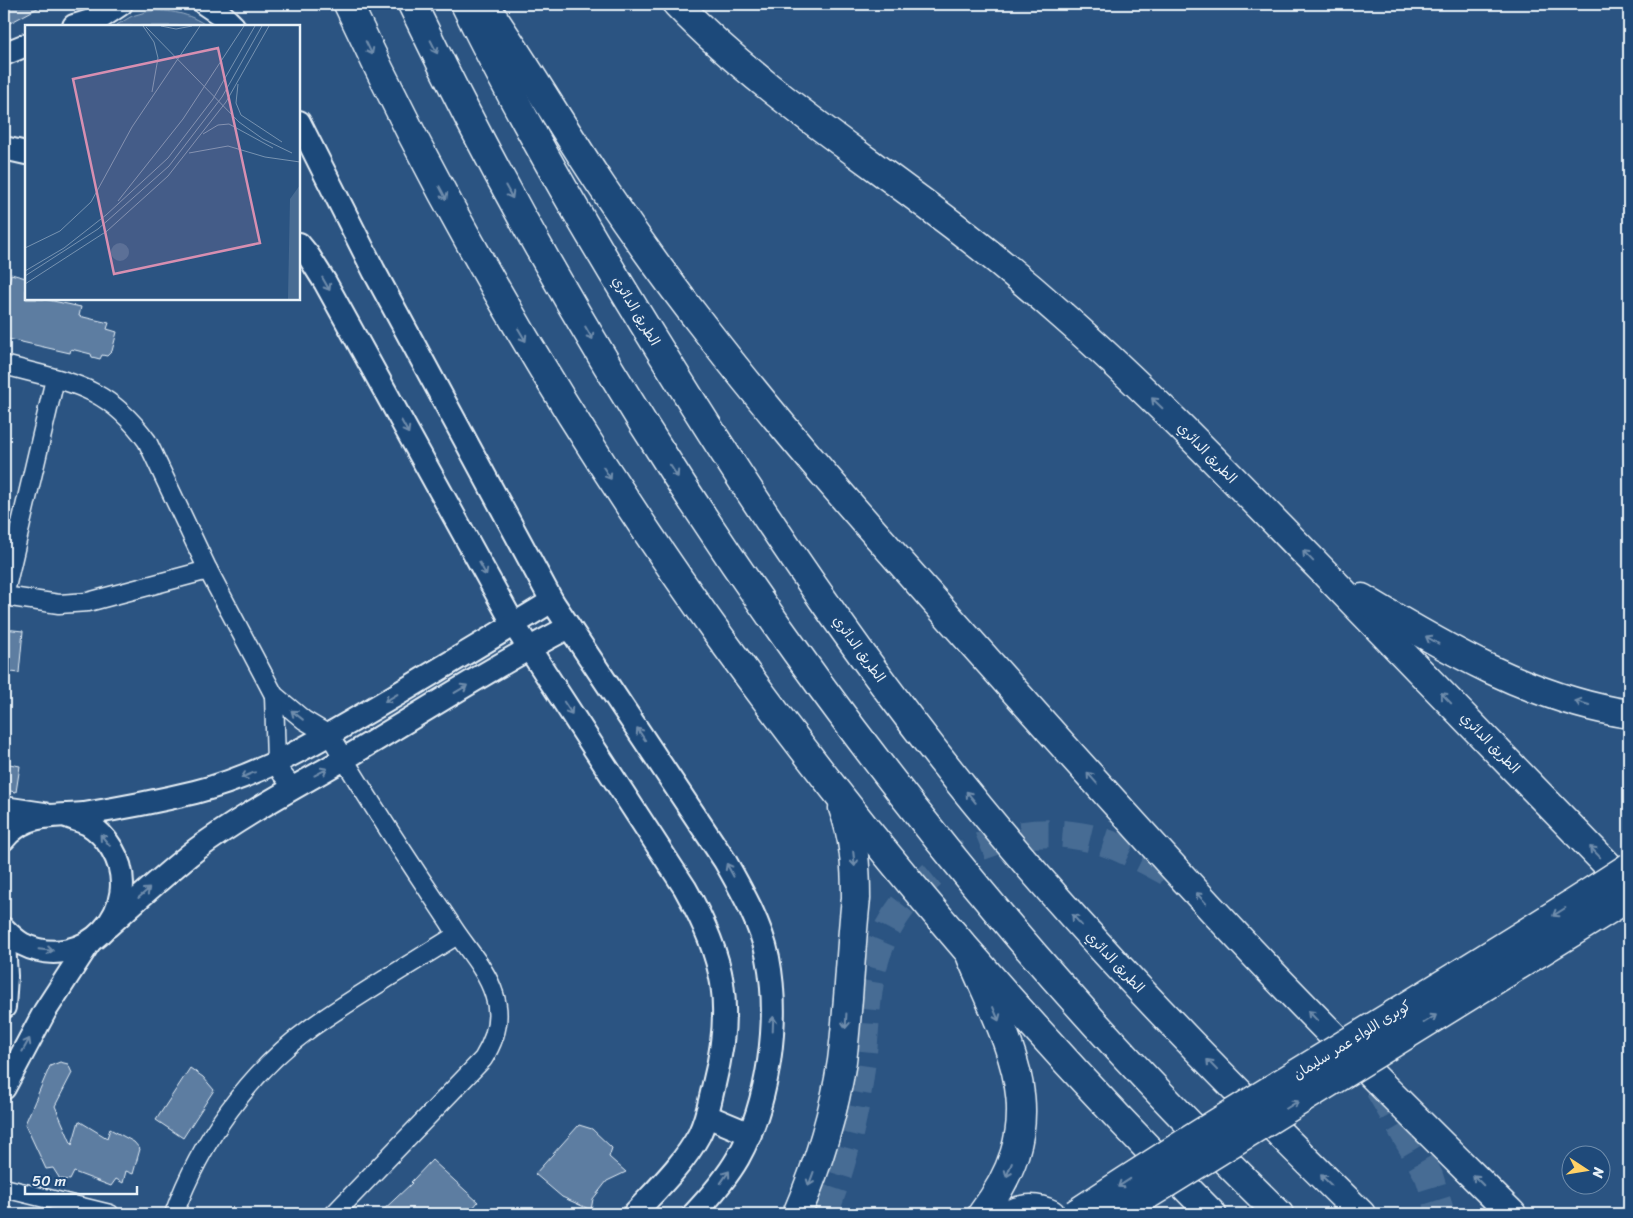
<svg xmlns="http://www.w3.org/2000/svg" width="1633" height="1218" font-family="Sriracha,'Playpen Sans Arabic',sans-serif">
  <rect width="100%" height="100%" fill="#2b5482"/>
  <filter id="ink" filterUnits="userSpaceOnUse"><feTurbulence type="fractalNoise" baseFrequency=".02" numOctaves="2"/><feDisplacementMap in="SourceGraphic" scale="10" xChannelSelector="R" yChannelSelector="G"/><feConvolveMatrix kernelMatrix="1 2 1 2 8 2 1 2 1" color-interpolation-filters="sRGB"/></filter>
  <g filter="url(#ink)">
    <path fill="#476b93" stroke="#98aec6" d="M149,11C170,10 189,13 207,26H115L132,16Z"/>
    <g fill="#5d7da1" stroke="#e8f1f8">
      <path d="M4,4H45L10,23L4,21Z"/>
      <path d="M11,274L26,278V299H44L81,307L79,316L109,323L107,329L117,332L112,351L107,356L102,355L100,359L92,357L91,354L71,349L70,353L4,338V308Z"/>
      <path d="M4,629L23,631L19,673L4,671Z"/>
      <path d="M4,763L20,766L16,792L4,790Z"/>
      <path d="M60,1062L68,1064L72,1073L55,1106L72,1145L79,1121L107,1138L110,1129L134,1142L140,1149L133,1174L126,1171L123,1183L116,1179L111,1186L74,1172L70,1180L60,1179L53,1168L46,1169L25,1124L50,1066Z"/>
      <path d="M190,1068L203,1077L214,1090L183,1138L156,1120Z"/>
      <path d="M579,1125L592,1129L612,1148L609,1157L626,1172L607,1181L593,1199L591,1210L562,1197L535,1174Z"/>
      <path d="M432,1160L478,1202L468,1214H379L412,1183L411,1182Z"/>
    </g>
    <g fill="none" stroke-linecap="round" stroke-linejoin="round">
      <g stroke="#476c94" stroke-width="28" stroke-dasharray="28 14" stroke-linecap="butt">
        <path d="M1379,1089L1429,1176L1441,1214"/>
        <path d="M824,1214C842,1167 855,1118 861,1068C866,1035 865,1000 873,967C896,877 988,820 1079,836C1117,842 1152,864 1186,882"/>
      </g>
      <defs>
        <g id="minor">
          <path d="M4,365C67,382 106,384 147,441L208,570L274,695L304,720L329,735L335,744C371,805 411,864 450,923C464,946 486,968 494,994C502,1017 495,1040 483,1059L334,1214"/>
          <path d="M4,596L55,379"/>
          <path d="M4,596L59,604L88,602L208,570"/>
          <path d="M274,695L276,762L282,774L293,787"/>
          <path d="M4,1188L110,1214"/>
          <path d="M174,1214C200,1142 249,1072 312,1027C359,994 409,965 457,935"/>
        </g>
        <g id="tertiary">
          <path d="M205,4L223,16L233,26"/>
          <path d="M74,26L100,18"/>
          <path d="M93,26L100,18L121,4"/>
          <path d="M4,54L26,45"/>
          <path d="M299,122L374,271L552,601L725,861C742,891 761,924 768,958C780,1020 769,1103 738,1158C726,1179 710,1197 694,1214"/>
          <path d="M4,148L26,153"/>
          <path d="M299,244L308,255L325,282L514,625L685,888C725,959 734,1005 714,1084C710,1101 707,1119 699,1135C683,1165 656,1190 634,1214"/>
          <path d="M4,808L44,814"/>
          <path d="M4,839C9,832 20,824 28,821C46,814 65,816 84,814C122,808 158,801 195,792C267,774 330,734 393,697C446,665 500,633 552,601"/>
          <path d="M108,926C137,900 166,873 197,849C251,809 312,779 369,744C435,704 500,663 569,627"/>
          <path d="M4,929C9,934 15,940 22,944C83,975 147,908 112,849C106,839 98,830 88,824C82,821 73,819 67,816"/>
          <path d="M4,943L6,976L4,1007"/>
          <path d="M4,1088L45,1011L89,943"/>
          <path d="M707,1116L750,1134"/>
        </g>
        <g id="primary">
          <path d="M971,957C1012,1052 1054,1119 982,1214"/>
          <path d="M1011,1214C1025,1207 1037,1207 1051,1214"/>
        </g>
        <g id="trunk">
          <path d="M348,4C561,461 858,858 1212,1214"/>
          <path d="M484,4C525,63 561,125 601,185C635,236 671,286 709,334C794,444 887,547 979,651C1069,752 1159,854 1253,953C1337,1042 1425,1128 1512,1214"/>
          <path d="M677,4C750,80 837,138 921,201C970,237 1018,276 1063,316C1153,395 1236,482 1320,568C1423,674 1526,781 1629,887"/>
          <path d="M1362,598C1445,648 1531,699 1629,714"/>
          <path d="M797,1214C818,1165 834,1114 842,1061C849,1007 850,952 856,898C856,867 854,837 843,808"/>
        </g>
        <g id="motorway">
          <path d="M412,4C571,335 774,648 1012,929C1096,1028 1186,1123 1279,1214"/>
          <path d="M465,4C526,129 597,249 671,368C775,536 887,700 1015,850C1124,978 1242,1097 1361,1214"/>
        </g>
      </defs>
      <use href="#minor" stroke="#e8f1f8" stroke-width="21"/>
      <use href="#tertiary" stroke="#e8f1f8" stroke-width="26"/>
      <use href="#primary" stroke="#e8f1f8" stroke-width="31"/>
      <use href="#trunk" stroke="#e8f1f8" stroke-width="31"/>
      <use href="#motorway" stroke="#e8f1f8" stroke-width="31"/>
      <use href="#minor" stroke="#1f4a7a" stroke-width="18"/>
      <use href="#tertiary" stroke="#1f4a7a" stroke-width="22"/>
      <use href="#primary" stroke="#1f4a7a" stroke-width="28"/>
      <use href="#trunk" stroke="#1f4a7a" stroke-width="28"/>
      <use href="#motorway" stroke="#1f4a7a" stroke-width="28"/>
      <defs>
        <g id="primary-bridge">
          <path d="M1075,1214C1257,1093 1447,986 1629,867"/>
          <path d="M1117,1214L1629,897"/>
        </g>
      </defs>
      <use href="#primary-bridge" stroke="#e8f1f8" stroke-width="31" stroke-linecap="butt"/>
      <use href="#primary-bridge" stroke="#1f4a7a" stroke-width="28"/>
    </g>
    <defs><path id="oneway-shaft" d="M-6 0H5M1.5-3L5.5 0L1.5 3" fill="none" stroke-width="1.6" stroke-linecap="round" stroke-linejoin="round" transform="scale(1.25)"/></defs>
    <g stroke="#6f8dac">
      <use href="#oneway-shaft" transform="translate(434 47) rotate(63)"/>
      <use href="#oneway-shaft" transform="translate(369 48) rotate(64)"/>
      <use href="#oneway-shaft" transform="translate(509 192) rotate(61)"/>
      <use href="#oneway-shaft" transform="translate(443 193) rotate(62)"/>
      <use href="#oneway-shaft" transform="translate(326 284) rotate(60)"/>
      <use href="#oneway-shaft" transform="translate(589 333) rotate(60)"/>
      <use href="#oneway-shaft" transform="translate(522 335) rotate(59)"/>
      <use href="#oneway-shaft" transform="translate(1157 403) rotate(-136)"/>
      <use href="#oneway-shaft" transform="translate(405 427) rotate(61)"/>
      <use href="#oneway-shaft" transform="translate(674 471) rotate(57)"/>
      <use href="#oneway-shaft" transform="translate(607 473) rotate(57)"/>
      <use href="#oneway-shaft" transform="translate(1308 556) rotate(-134)"/>
      <use href="#oneway-shaft" transform="translate(483 569) rotate(61)"/>
      <use href="#oneway-shaft" transform="translate(1432 640) rotate(-150)"/>
      <use href="#oneway-shaft" transform="translate(461 689) rotate(-31)"/>
      <use href="#oneway-shaft" transform="translate(391 698) rotate(149)"/>
      <use href="#oneway-shaft" transform="translate(1446 698) rotate(-134)"/>
      <use href="#oneway-shaft" transform="translate(1582 703) rotate(-164)"/>
      <use href="#oneway-shaft" transform="translate(568 708) rotate(57)"/>
      <use href="#oneway-shaft" transform="translate(297 715) rotate(-142)"/>
      <use href="#oneway-shaft" transform="translate(641 734) rotate(-124)"/>
      <use href="#oneway-shaft" transform="translate(321 772) rotate(-28)"/>
      <use href="#oneway-shaft" transform="translate(248 775) rotate(158)"/>
      <use href="#oneway-shaft" transform="translate(1092 778) rotate(-131)"/>
      <use href="#oneway-shaft" transform="translate(971 797) rotate(-129)"/>
      <use href="#oneway-shaft" transform="translate(105 840) rotate(-130)"/>
      <use href="#oneway-shaft" transform="translate(1595 852) rotate(-134)"/>
      <use href="#oneway-shaft" transform="translate(854 859) rotate(84)"/>
      <use href="#oneway-shaft" transform="translate(730 870) rotate(-118)"/>
      <use href="#oneway-shaft" transform="translate(144 893) rotate(-41)"/>
      <use href="#oneway-shaft" transform="translate(1201 898) rotate(-133)"/>
      <use href="#oneway-shaft" transform="translate(1559 912) rotate(148)"/>
      <use href="#oneway-shaft" transform="translate(1077 920) rotate(-132)"/>
      <use href="#oneway-shaft" transform="translate(46 950) rotate(6)"/>
      <use href="#oneway-shaft" transform="translate(996 1014) rotate(67)"/>
      <use href="#oneway-shaft" transform="translate(1313 1016) rotate(-134)"/>
      <use href="#oneway-shaft" transform="translate(1430 1019) rotate(-32)"/>
      <use href="#oneway-shaft" transform="translate(846 1021) rotate(93)"/>
      <use href="#oneway-shaft" transform="translate(773 1024) rotate(-88)"/>
      <use href="#oneway-shaft" transform="translate(26 1045) rotate(-61)"/>
      <use href="#oneway-shaft" transform="translate(1212 1065) rotate(-134)"/>
      <use href="#oneway-shaft" transform="translate(1292 1105) rotate(-32)"/>
      <use href="#oneway-shaft" transform="translate(1009 1170) rotate(112)"/>
      <use href="#oneway-shaft" transform="translate(725 1177) rotate(-55)"/>
      <use href="#oneway-shaft" transform="translate(811 1179) rotate(110)"/>
      <use href="#oneway-shaft" transform="translate(1326 1180) rotate(-136)"/>
      <use href="#oneway-shaft" transform="translate(1478 1180) rotate(-135)"/>
      <use href="#oneway-shaft" transform="translate(1124 1183) rotate(147)"/>
    </g>
  </g>
  <g text-anchor="middle" dominant-baseline="central" stroke-width="4.5" stroke-linejoin="round" paint-order="stroke">
    <g font-size="14" fill="#e8f1f8" stroke="#1f4a7a">
      <text transform="translate(636 311) rotate(59)">الطريق الدائري</text>
      <text transform="translate(1207 453) rotate(46)">الطريق الدائري</text>
      <text transform="translate(859 649) rotate(54)">الطريق الدائري</text>
      <text transform="translate(1490 743) rotate(46)">الطريق الدائري</text>
      <text transform="translate(1115 962) rotate(47)">الطريق الدائري</text>
      <text transform="translate(1352 1040) rotate(-32)">كوبرى اللواء عمر سليمان</text>
    </g>
  </g>
  <g transform="translate(25 25)">
    <rect width="275" height="275" fill="#2b5482"/>
    <path d="M275,160V274H263L265,174ZM86 227a9 9 0 1 1 18 0a9 9 0 1 1-18 0Z" fill="#476b93"/>
    <path fill="none" stroke="#7793b1" stroke-width="1" d="M118,1L129,17L133,33L127,67M136,1L151,4L167,1M121,2L214,97L238,114L267,128M213,59L211,78L216,90L257,117M178,109L193,100L204,99L248,123M164,128L203,121L240,132L275,137M93,176L158,94L219,1M0,223L35,206L66,177L107,102L175,1M0,246L39,223L81,190L143,133L188,74L230,1M0,251L73,204L144,141L197,72L237,1M0,259L82,206L143,151L201,77L244,1"/>
    <path fill="#d78fb1" fill-opacity="0.15" stroke="#d78fb1" stroke-width="2.5" d="M193,23L235,218L89,249L48,54Z"/>
    <rect width="275" height="275" fill="none" stroke="#e8f1f8" stroke-width="2.5"/>
  </g>
  <rect width="1633" height="1218" fill="none" stroke="#1f4a7a" stroke-width="20"/>
  <rect x="10" y="10" width="1613" height="1198" fill="none" stroke="#e8f1f8" stroke-width="2" filter="url(#ink)"/>
  <g transform="translate(1586 1170) rotate(102)"><circle r="24" fill="#1f4a7a" stroke="#6f8dac"/>
  <path d="M0-4L9 19L0 12L-9 19Z" fill="#ffd166"/>
  <text y="-8" font-size="14" font-weight="bold" text-anchor="middle" fill="#e8f1f8">N</text>
  </g>
  <path d="M25 1186v8h112v-8" fill="none" stroke="#e8f1f8" stroke-width="2.5"/>
  <text x="32" y="1186" font-size="15" fill="#e8f1f8" stroke="#1f4a7a" stroke-width="4" paint-order="stroke">50 m</text>
</svg>
